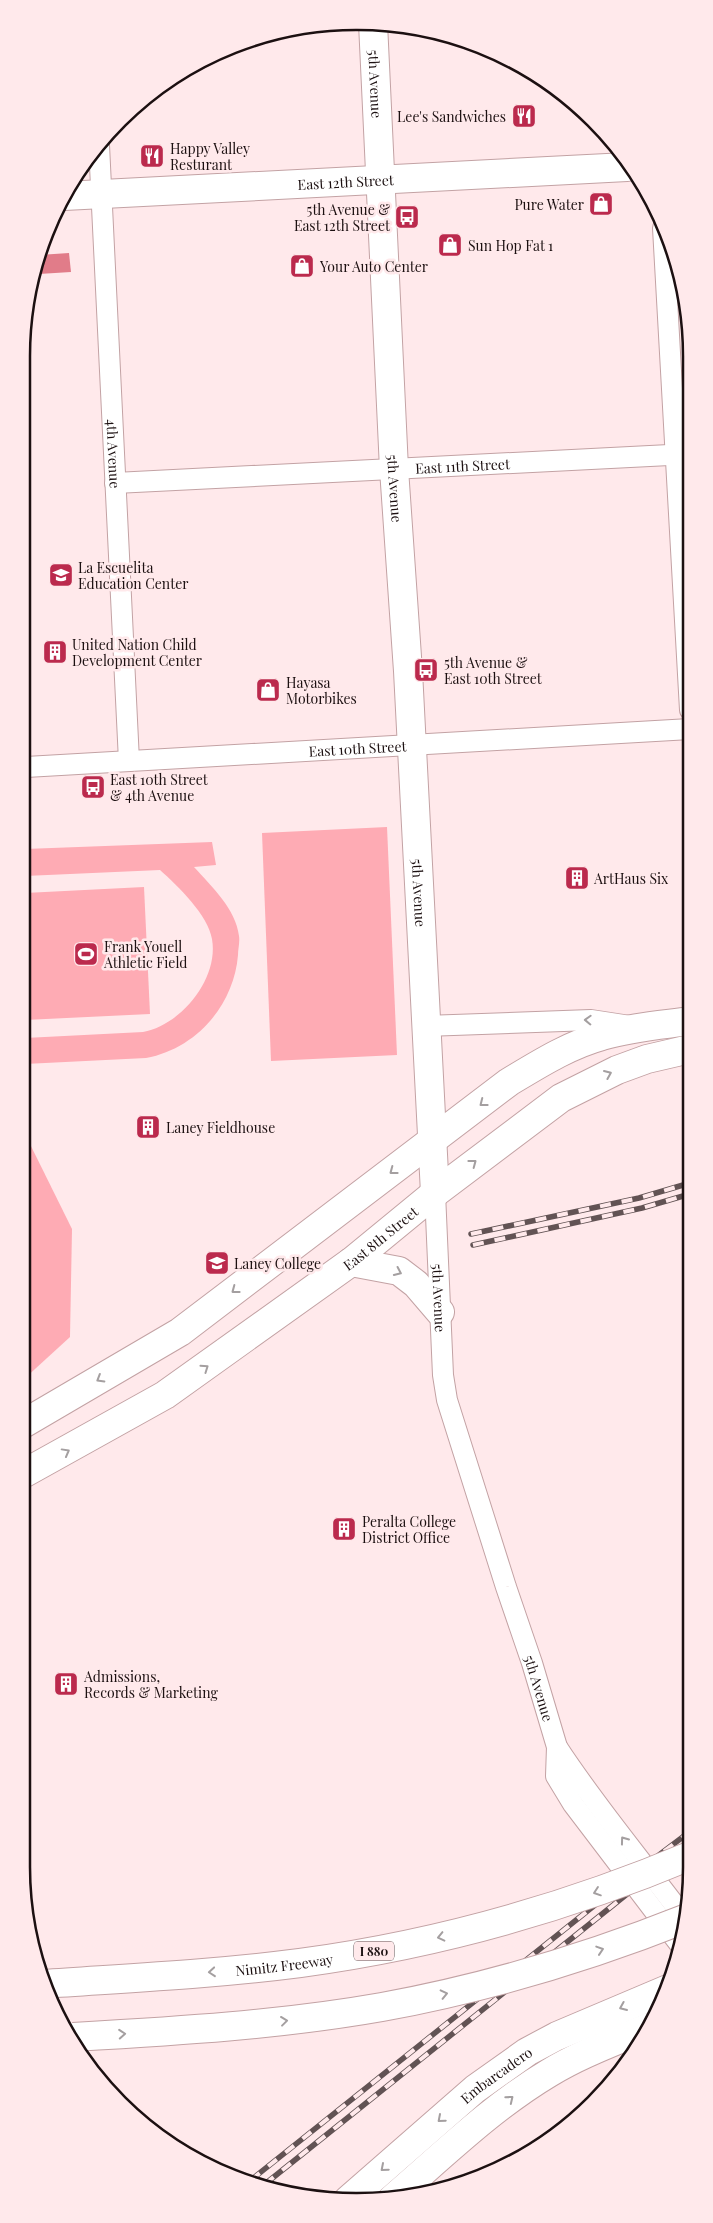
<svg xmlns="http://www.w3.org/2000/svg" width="713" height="2223" font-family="'Playfair Display',serif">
  <rect width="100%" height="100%" fill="#ffe9eb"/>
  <g fill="#feabb4">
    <path d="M387,827L397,1055L271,1061L262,833Z"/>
    <path d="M212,842L216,865L194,867C211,886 236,909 239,936C240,942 238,949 238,955C234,1005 196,1049 146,1058L25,1064V1038L143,1032C181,1025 219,979 212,939C208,915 178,886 160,870L25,876V849Z"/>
    <path d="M144,887L150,1014L25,1020V893Z"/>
    <path d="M24,1132L72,1229L70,1337L23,1380Z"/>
    <path d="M24,1894L40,1954H34L28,1932Z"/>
  </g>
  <path fill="#e17c89" d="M69,253L71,272L39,274V255Z"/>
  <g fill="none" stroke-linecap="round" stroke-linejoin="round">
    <defs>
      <g id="street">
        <path id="s1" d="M99,145L129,761"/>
        <path d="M663,228L690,710"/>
        <path id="s2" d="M115,483L689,454"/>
        <path id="s3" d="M26,767L690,729"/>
        <path d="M425,1026L591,1020L630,1026"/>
        <path id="s4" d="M435,1193L443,1375L447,1400L506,1587L532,1663L557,1747L556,1776L573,1804L681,1946"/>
        <path d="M557,1747C596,1807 643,1862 686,1920"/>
      </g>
      <g id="secondary">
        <path id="s5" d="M373,23L394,469L408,671L435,1193"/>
        <path id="s6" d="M64,196L627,167"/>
        <path d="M351,1262L399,1271L416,1284L440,1312"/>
        <path d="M23,1424L180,1332L509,1082C539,1064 569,1045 602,1036C631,1027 661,1025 690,1021"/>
        <path id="s7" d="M23,1474L165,1395L351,1262L435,1193L561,1098L617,1070L647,1059L690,1049"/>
        <path d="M392,2199C443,2155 492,2107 549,2073C580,2054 616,2041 649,2027"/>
        <path id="s8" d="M348,2200L475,2089L527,2052L557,2036L668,1989"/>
      </g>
    </defs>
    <use href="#street" stroke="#c3a2a4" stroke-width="22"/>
    <use href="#secondary" stroke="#c3a2a4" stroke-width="30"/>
    <use href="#street" stroke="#fff" stroke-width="20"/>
    <use href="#secondary" stroke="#fff" stroke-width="28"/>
    <defs>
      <g id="rail">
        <path d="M471,1234L639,1198L690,1183"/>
        <path d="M473,1245L642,1208L690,1194"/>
        <path d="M251,2180L630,1877L692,1830"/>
        <path d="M265,2184L692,1842"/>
      </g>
    </defs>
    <use href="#rail" stroke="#625354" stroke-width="5.5"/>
    <use href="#rail" stroke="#ffe9eb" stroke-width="4" stroke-dasharray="11" stroke-linecap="butt"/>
    <defs>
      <g id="highway-bridge">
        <path id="s9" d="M43,1984C129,1978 215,1974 300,1963C434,1945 566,1908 692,1855"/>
        <path d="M73,2037C177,2031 280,2025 382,2007C486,1988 589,1957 687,1918"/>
      </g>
    </defs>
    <use href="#highway-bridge" stroke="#c3a2a4" stroke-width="30" stroke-linecap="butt"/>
    <use href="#highway-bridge" stroke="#fff" stroke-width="28"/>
  </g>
  <defs><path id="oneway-chevron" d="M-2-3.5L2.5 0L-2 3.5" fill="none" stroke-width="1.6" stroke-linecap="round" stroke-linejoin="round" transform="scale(1.25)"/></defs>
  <g stroke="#a49fa0">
    <use href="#oneway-chevron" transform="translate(588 1020) rotate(-178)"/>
    <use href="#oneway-chevron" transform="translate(608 1074) rotate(-23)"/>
    <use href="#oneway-chevron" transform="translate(483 1103) rotate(142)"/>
    <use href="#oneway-chevron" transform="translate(473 1163) rotate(-37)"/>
    <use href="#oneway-chevron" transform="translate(393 1171) rotate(143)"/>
    <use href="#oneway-chevron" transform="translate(398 1272) rotate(25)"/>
    <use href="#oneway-chevron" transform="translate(235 1290) rotate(143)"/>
    <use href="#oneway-chevron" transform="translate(205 1368) rotate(-35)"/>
    <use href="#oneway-chevron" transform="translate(100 1379) rotate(149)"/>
    <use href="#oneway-chevron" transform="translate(66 1452) rotate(-29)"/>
    <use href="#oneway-chevron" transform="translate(624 1840) rotate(-126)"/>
    <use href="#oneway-chevron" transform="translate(597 1892) rotate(161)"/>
    <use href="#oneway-chevron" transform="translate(441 1937) rotate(167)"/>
    <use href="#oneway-chevron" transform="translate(600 1950) rotate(-18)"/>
    <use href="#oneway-chevron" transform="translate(212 1972) rotate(175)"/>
    <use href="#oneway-chevron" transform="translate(444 1994) rotate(-13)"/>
    <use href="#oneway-chevron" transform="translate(623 2007) rotate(157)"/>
    <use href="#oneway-chevron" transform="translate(284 2021) rotate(-7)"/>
    <use href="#oneway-chevron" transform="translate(122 2034) rotate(-4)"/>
    <use href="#oneway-chevron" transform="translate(510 2099) rotate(-39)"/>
    <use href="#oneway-chevron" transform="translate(441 2119) rotate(139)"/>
    <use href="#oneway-chevron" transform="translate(384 2168) rotate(139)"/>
  </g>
  <defs>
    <symbol id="restaurant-square" viewBox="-11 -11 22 22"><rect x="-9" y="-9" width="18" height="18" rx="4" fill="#bb2a4d" stroke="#ffe9eb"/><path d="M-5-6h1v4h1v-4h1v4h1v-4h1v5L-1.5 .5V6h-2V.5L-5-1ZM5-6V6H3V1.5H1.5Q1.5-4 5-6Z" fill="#fff"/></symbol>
    <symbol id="shop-square" viewBox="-11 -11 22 22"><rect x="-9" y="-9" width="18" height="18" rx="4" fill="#bb2a4d" stroke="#ffe9eb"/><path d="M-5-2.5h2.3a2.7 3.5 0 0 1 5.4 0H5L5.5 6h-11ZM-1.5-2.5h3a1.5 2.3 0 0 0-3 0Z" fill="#fff"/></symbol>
    <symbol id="bus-square" viewBox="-11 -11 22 22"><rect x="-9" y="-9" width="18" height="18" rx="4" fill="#bb2a4d" stroke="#ffe9eb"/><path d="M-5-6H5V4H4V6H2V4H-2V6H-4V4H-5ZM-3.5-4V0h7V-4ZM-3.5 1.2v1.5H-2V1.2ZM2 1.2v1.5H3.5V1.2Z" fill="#fff"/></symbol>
    <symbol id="school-square" viewBox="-11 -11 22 22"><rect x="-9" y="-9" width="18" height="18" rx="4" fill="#bb2a4d" stroke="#ffe9eb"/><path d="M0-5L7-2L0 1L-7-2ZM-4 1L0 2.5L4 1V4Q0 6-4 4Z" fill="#fff"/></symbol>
    <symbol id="building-square" viewBox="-11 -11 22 22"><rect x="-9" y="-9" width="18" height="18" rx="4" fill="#bb2a4d" stroke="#ffe9eb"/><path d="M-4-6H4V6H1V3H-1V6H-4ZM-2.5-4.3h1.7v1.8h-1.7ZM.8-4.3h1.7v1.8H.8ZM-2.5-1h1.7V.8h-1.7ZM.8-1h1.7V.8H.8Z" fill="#fff"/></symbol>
    <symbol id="stadium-square" viewBox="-11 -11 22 22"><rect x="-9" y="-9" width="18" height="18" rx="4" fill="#bb2a4d" stroke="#ffe9eb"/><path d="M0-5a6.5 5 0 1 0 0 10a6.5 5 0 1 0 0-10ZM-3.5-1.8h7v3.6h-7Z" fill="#fff"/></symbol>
    <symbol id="university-square" viewBox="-11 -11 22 22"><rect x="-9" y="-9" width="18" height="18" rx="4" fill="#bb2a4d" stroke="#ffe9eb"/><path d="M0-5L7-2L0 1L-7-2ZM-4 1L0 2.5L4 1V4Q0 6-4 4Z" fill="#fff"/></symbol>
  </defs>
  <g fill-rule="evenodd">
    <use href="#restaurant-square" x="510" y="102" width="28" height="28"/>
    <use href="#restaurant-square" x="138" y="142" width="28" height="28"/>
    <use href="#shop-square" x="587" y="190" width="28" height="28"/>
    <use href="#bus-square" x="393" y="203" width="28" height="28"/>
    <use href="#shop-square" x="436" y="231" width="28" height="28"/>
    <use href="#shop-square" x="288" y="252" width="28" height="28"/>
    <use href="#school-square" x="47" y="561" width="28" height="28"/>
    <use href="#building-square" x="41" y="638" width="28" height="28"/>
    <use href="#bus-square" x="412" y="656" width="28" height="28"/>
    <use href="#shop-square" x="254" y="676" width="28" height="28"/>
    <use href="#bus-square" x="79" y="773" width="28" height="28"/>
    <use href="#building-square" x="563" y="864" width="28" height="28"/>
    <use href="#stadium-square" x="72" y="940" width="28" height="28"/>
    <use href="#building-square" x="134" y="1113" width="28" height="28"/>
    <use href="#university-square" x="203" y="1249" width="28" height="28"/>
    <use href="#building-square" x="330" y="1515" width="28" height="28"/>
    <use href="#building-square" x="52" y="1670" width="28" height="28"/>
  </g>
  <g text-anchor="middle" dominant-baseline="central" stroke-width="5" stroke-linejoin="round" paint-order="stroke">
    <rect fill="#ffe9eb" stroke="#605152" stroke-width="1" x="354" y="1941.5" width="40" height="19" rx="4"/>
    <g font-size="12" font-weight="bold" fill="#1c1011">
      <text x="374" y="1951">I 880</text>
    </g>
    <g font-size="14" fill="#1c1011" stroke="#ffe9eb">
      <text stroke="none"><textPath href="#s5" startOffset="61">5th Avenue</textPath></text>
      <text stroke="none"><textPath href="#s6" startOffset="282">East 12th Street</textPath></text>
      <text stroke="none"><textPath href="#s1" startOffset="309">4th Avenue</textPath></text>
      <text stroke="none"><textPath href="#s2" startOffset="348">East 11th Street</textPath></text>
      <text stroke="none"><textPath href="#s5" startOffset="466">5th Avenue</textPath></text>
      <text stroke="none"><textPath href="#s3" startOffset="332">East 10th Street</textPath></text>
      <text stroke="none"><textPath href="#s5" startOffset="871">5th Avenue</textPath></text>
      <text stroke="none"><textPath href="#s7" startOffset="429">East 8th Street</textPath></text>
      <text stroke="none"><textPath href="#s4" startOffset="105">5th Avenue</textPath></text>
      <text stroke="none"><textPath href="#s4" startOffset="510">5th Avenue</textPath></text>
      <text stroke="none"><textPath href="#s9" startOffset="242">Nimitz Freeway</textPath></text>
      <text stroke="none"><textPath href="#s8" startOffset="194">Embarcadero</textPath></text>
    </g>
    <g font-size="14" fill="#1c1011" stroke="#ffe9eb" text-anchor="start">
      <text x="506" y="116" text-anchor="end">Lee's Sandwiches</text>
      <text x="170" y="148">Happy Valley<tspan x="170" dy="16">Resturant</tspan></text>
      <text x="584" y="204" text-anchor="end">Pure Water</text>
      <text x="390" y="209" text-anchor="end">5th Avenue &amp;<tspan x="390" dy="16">East 12th Street</tspan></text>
      <text x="468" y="245">Sun Hop Fat 1</text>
      <text x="320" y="266">Your Auto Center</text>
      <text x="78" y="567">La Escuelita<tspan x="78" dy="16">Education Center</tspan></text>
      <text x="72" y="644">United Nation Child<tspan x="72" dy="16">Development Center</tspan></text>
      <text x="444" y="662">5th Avenue &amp;<tspan x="444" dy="16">East 10th Street</tspan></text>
      <text x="286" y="682">Hayasa<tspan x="286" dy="16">Motorbikes</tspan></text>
      <text x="110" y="779">East 10th Street<tspan x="110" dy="16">&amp; 4th Avenue</tspan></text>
      <text x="594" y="878">ArtHaus Six</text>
      <text x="104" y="946">Frank Youell<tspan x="104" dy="16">Athletic Field</tspan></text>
      <text x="166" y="1127">Laney Fieldhouse</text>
      <text x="234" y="1263">Laney College</text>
      <text x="362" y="1521">Peralta College<tspan x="362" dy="16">District Office</tspan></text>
      <text x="84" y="1676">Admissions,<tspan x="84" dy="16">Records &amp; Marketing</tspan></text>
    </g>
  </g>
  <path d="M0 0H713V2223H0ZM356 30H357A326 326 0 0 1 683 356V1867A326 326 0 0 1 357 2193H356A326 326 0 0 1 30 1867V356A326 326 0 0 1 356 30Z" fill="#ffe9eb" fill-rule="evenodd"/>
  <path fill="none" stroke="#1c1011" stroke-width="2.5" d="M356 30H357A326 326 0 0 1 683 356V1867A326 326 0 0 1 357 2193H356A326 326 0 0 1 30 1867V356A326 326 0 0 1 356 30Z"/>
</svg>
